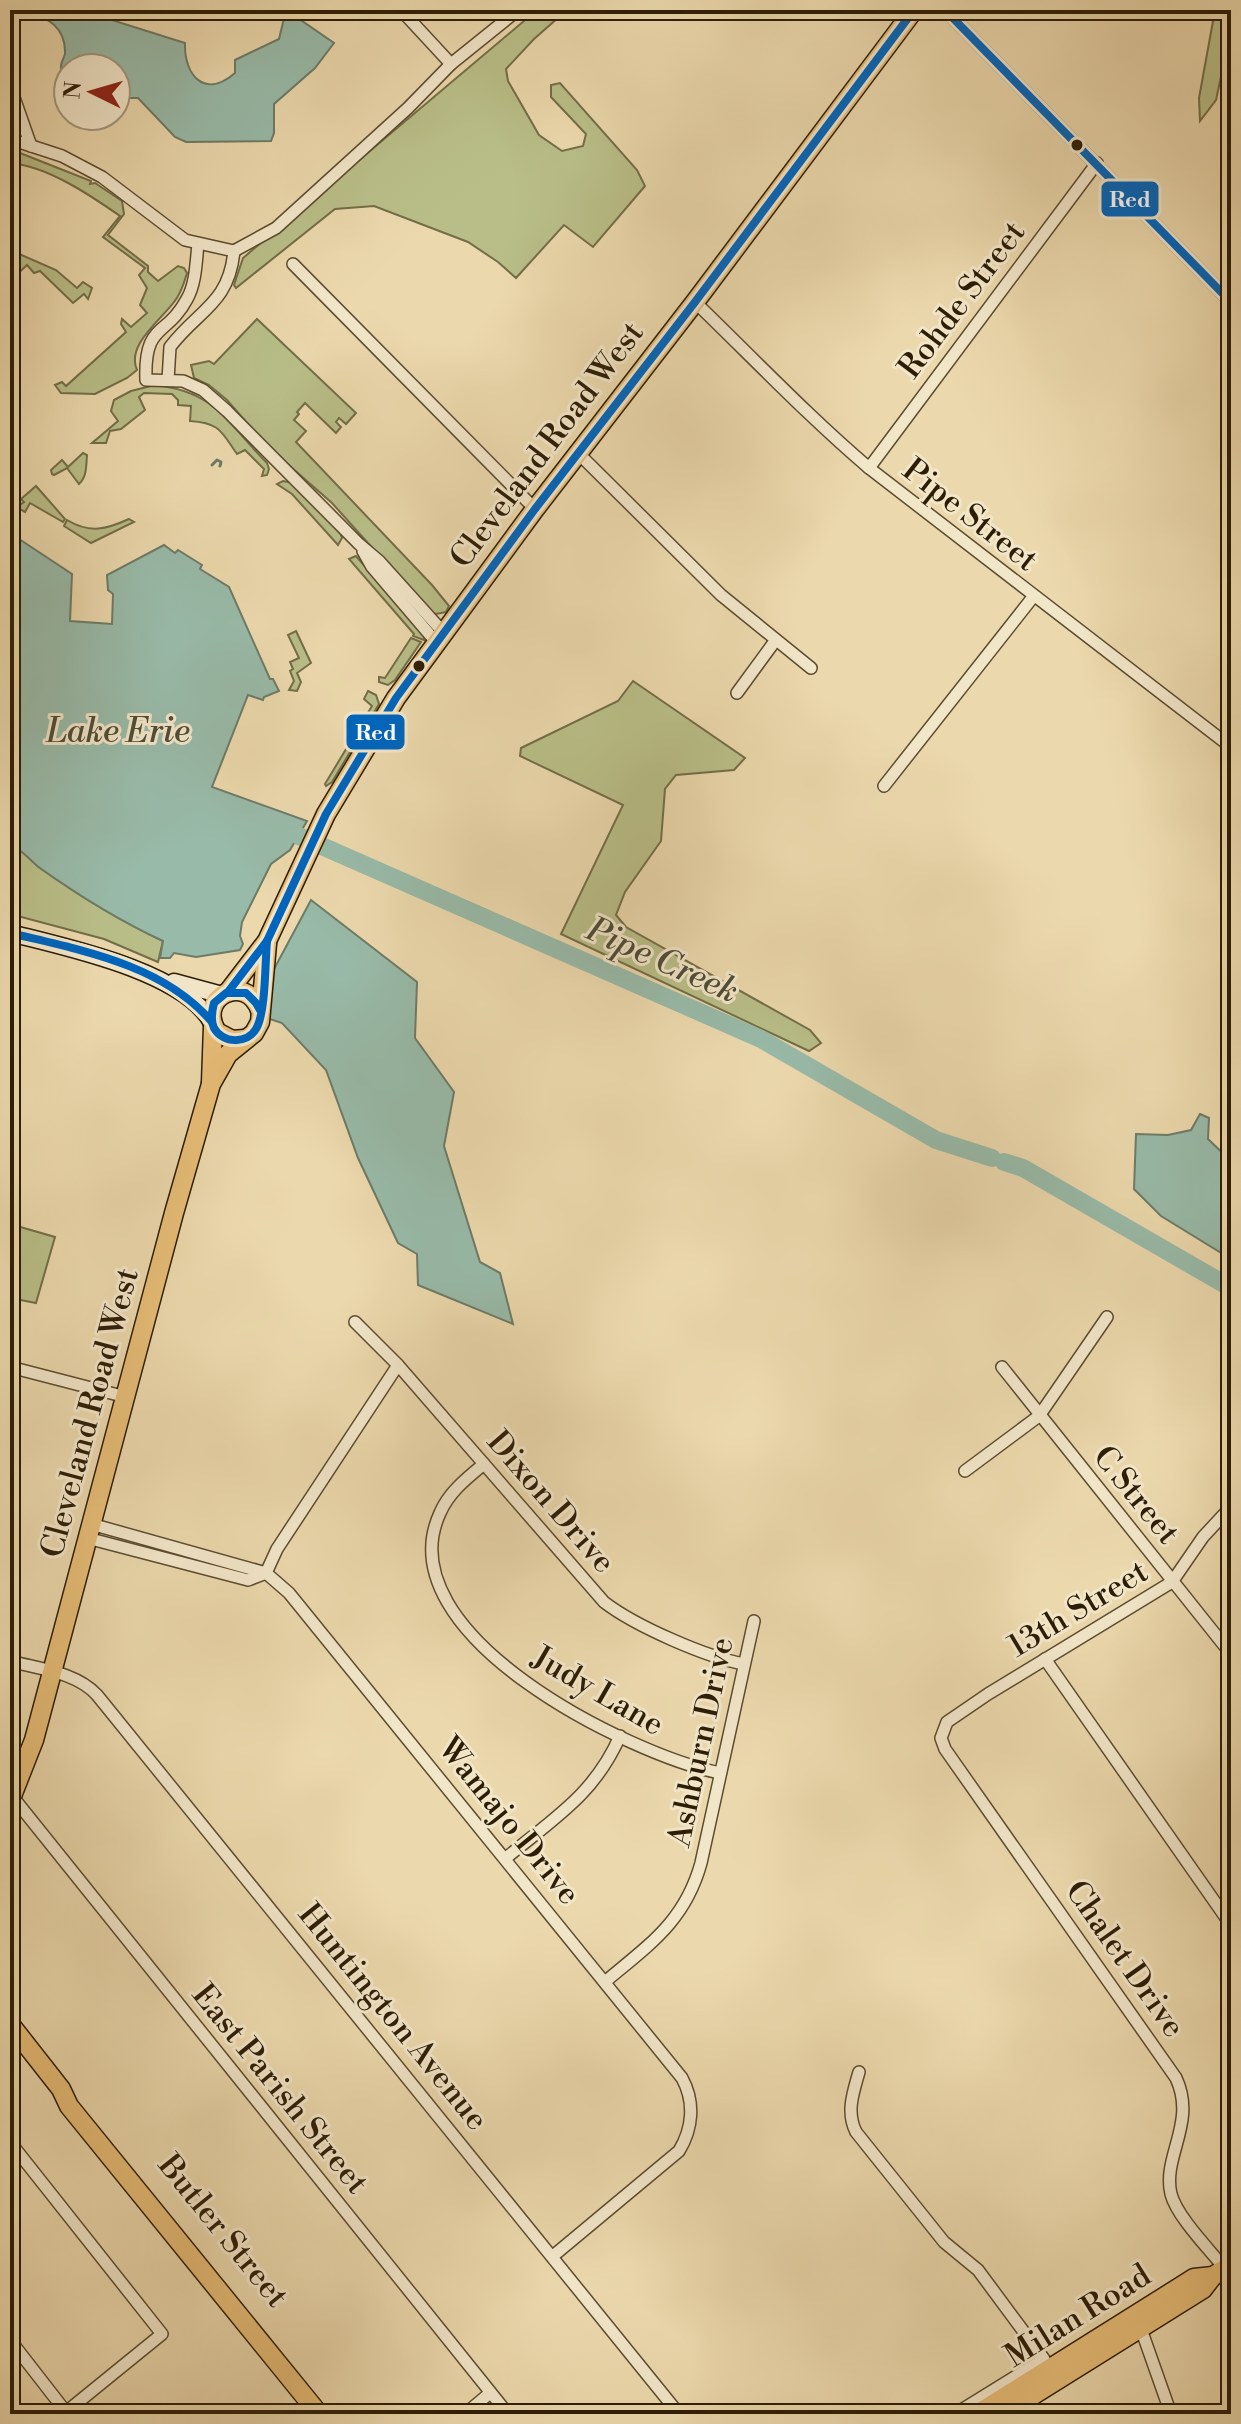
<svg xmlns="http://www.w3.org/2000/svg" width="1241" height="2424" font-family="'Libre Bodoni',serif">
  <rect width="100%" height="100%" fill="#ebd8ac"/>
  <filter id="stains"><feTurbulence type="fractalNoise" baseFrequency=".0025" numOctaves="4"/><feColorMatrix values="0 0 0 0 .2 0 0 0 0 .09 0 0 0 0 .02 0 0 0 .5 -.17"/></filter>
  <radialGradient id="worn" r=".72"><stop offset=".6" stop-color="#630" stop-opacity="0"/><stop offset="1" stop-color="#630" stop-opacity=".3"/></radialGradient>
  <g fill="#b9be88" stroke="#736e47" stroke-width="2">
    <path d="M537,10H567L534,39L506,69L508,81L539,135L562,151L583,146L586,134L551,97V85L560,83L637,170L645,186L593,247L564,225L516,278L498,262L468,242L374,206L335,209L236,288L234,285L243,258Z"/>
    <path d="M1215,10H1231V30L1216,100L1200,121L1199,98Z"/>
    <path d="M10,149L91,181L90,184L95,183L122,201L124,214L108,235L148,266V272L158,281L178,266L184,268L187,273C184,283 181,294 174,302C160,321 126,345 137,370L127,378L95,394L61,393L55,385L62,382L66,386L126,332L121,324L122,319L131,327L147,313L140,305L147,288L139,275L145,268L103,237L120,216C90,195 47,166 10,163Z"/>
    <path d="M10,250L56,270L77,288L83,282L92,288L88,299L84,294L73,303L40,271L34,273L27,265L10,281Z"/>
    <path d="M257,319L356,413L346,424L339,418L336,422L341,427L336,433L305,403L297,412L299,414L294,420L306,431L296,442L432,585L449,606L446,612L436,614L430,612L332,503L267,446L227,400L209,385L194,378L191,365L209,361L214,364Z"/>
    <path d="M155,385C217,392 226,422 267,463L269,469L267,475L262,476L264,469L245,450L237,454C221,431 220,423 190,421L191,406L178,405V400L172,394L144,393L139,397L145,410L121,429L110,431L106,443H92L118,421L111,411L114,400L131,391Z"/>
    <path d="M83,453L87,455C86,466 87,477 79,484L67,468L54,475L52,474L51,470L62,460L68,467Z"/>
    <path d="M283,481L293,483L340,532L342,538L338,545L292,494L277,484Z"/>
    <path d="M36,486L65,519L63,522L30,503L25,512L17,507L24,502L21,499Z"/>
    <path d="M129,519L134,522L91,543L64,526L67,520C90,534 107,529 129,519Z"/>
    <path d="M356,556L424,635V640L413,636L414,634L349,559Z"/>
    <path d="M296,631L311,663L297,673L301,682L297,691L289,690L294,681L290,671L293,669L290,662L299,658L288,635Z"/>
    <path d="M411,638L421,642L395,680L388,685L379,682V677L385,678Z"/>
    <path d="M633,681L745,758L734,770L676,775L665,789L661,841L625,892L616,915L626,927L810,1030L821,1043L809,1051L561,934L623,805L520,756L521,748L618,701Z"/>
    <path d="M368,691L376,695L379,704L332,782L326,786L325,784L372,706L364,699Z"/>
    <path d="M10,847C23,849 30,860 40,868C78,895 120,921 163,941L158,962L104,939L10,914Z"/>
    <path d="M10,1224L55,1237L36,1303L10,1298Z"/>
  </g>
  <g fill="#98baa8" stroke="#6d7b67" stroke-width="2">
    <path d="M10,10H98L99,16L185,43C184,76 205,99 235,73V60L279,39L286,10L334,43L315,68L274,104V133L271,141L186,142L175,137L138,98H127L116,107V68H68V100L60,97C66,79 60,80 61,66C61,62 64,58 65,54C66,29 48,14 25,15L10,27Z"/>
    <path d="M10,533L72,574L70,621L112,624L113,594L108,590L107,575L164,545L175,553L178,550L202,565L200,569L229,587L270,679H273L279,691L264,697L263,700L248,695L212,787L307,821L290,850L271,864L242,922L240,936L243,944L240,950L196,957L174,953L170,958H160L163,941C120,921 78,895 40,868C29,860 23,849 10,847Z"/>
    <path d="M311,900L417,982L415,1038L454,1092L444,1146L480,1262L500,1273L513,1324L418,1285L417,1254L398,1243L358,1158L326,1070L282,1023L267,1018L266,984Z"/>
    <path d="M1200,1114L1209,1118L1208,1139L1231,1161V1259L1161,1216L1134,1189L1136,1134L1168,1135L1191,1130Z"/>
  </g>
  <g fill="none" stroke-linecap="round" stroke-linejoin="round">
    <path stroke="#6d7b67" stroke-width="3" d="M212,465L217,460L221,462L220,466"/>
    <g stroke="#98baa8" stroke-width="18">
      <path d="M299,836L761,1039L936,1140L992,1158"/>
      <path d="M1004,1162L1023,1168L1231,1288"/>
    </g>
    <defs>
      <g id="minor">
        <path d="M401,10L451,64"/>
        <path d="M945,10L1231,302"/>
        <path d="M10,86L31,146"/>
        <path d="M10,139L62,156L102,177L185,240L234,251"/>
        <path d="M198,244C196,262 196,283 187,299C166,338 144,322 146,380L183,381L203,390L227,411L359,544L379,561L443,632"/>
        <path d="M234,251L276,228L408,108L451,64L518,10"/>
        <path d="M293,264L535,509"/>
        <path d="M695,302C753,358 808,416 869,468L1231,747"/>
        <path d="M168,380L170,347C198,310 229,304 234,251"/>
        <path d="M578,453L721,595L811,668"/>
        <path d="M869,468L1097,163"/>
        <path d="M363,551L372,567L436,642"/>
        <path d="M737,693L775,641"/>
        <path d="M884,786L1033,597"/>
        <path d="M355,1322L398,1365L604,1602C635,1626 706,1657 744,1664"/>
        <path d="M10,1367L126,1397"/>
        <path d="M1002,1367L1231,1654"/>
        <path d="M484,1464C467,1478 449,1492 440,1513C384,1634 630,1755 720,1773"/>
        <path d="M965,1471L1039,1416L1107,1317"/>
        <path d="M91,1524L266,1573L289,1593L682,2078C695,2102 693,2128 679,2151L553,2256"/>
        <path d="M87,1538L248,1580L266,1573"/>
        <path d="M266,1573L277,1549L398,1365"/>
        <path d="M1045,1659L1231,1925"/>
        <path d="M10,1661C39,1669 76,1672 97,1695L679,2414"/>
        <path d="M12,1796L508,2414"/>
        <path d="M506,1858C554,1818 594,1795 620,1736"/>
        <path d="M606,1981C650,1944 685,1921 701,1863L754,1621"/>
        <path d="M859,2072C853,2093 846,2112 856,2132L944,2242L978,2270L1044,2359L955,2414"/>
        <path d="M10,2142L162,2334L66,2412L10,2340"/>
        <path d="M1225,2269C1210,2250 1177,2217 1171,2194C1162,2156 1197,2123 1176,2078L945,1749L941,1738L947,1722L988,1694L1172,1582L1203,1537L1228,1510"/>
        <path d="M1141,2329L1171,2414"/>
        <path d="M465,2414L490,2393"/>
      </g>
      <g id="secondary">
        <path d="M10,933C65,947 181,971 211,1021"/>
        <path d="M174,982L222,995"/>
      </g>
      <g id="primary">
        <path d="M228,992L267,941L326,814L396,698L535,509L695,302L914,10"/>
        <path d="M244,1039L232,1040L217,1032C195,997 246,972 260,1010"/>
        <path d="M211,1082L213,1026"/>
        <path d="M10,1801L34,1740L174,1213L211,1084L228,1054L254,1033L260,1022L267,944"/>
        <path d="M10,2024L61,2089L69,2106L319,2414"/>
        <path d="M977,2414L1194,2278L1213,2276L1231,2265"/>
        <path d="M1003,2414L1203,2289L1213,2276"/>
      </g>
    </defs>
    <use href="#minor" stroke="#5c4c30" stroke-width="14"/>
    <use href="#secondary" stroke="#2d1d06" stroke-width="19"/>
    <use href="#primary" stroke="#2d1d06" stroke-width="21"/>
    <use href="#minor" stroke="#f2e6c9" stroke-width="11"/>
    <use href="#secondary" stroke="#f2e6c9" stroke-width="16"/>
    <use href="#primary" stroke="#e6bc76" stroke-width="18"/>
    <defs>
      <g id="bus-1">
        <path d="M945,10L1231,302"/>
        <path d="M10,933C80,950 162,964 211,1021"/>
        <path d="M228,992L267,941L326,814L396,698L535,509L695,302L914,10"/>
        <path d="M260,1010L256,1003L246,993H226L214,1003C212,1011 210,1020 214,1028C223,1044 247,1044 256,1029C266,1013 265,961 267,941"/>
      </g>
    </defs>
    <use href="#bus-1" stroke="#f2e6c9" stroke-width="14"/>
    <use href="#bus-1" stroke="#0065bd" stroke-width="8"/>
  </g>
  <g fill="#2d1d06" stroke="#f2e6c9" stroke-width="3">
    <circle cx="1077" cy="145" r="7"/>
    <circle cx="419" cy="666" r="7"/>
  </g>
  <g text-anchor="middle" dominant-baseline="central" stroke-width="6" stroke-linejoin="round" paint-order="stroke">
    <g font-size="32" fill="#2d1d06" stroke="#f2e6c9">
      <text transform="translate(962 300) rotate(-53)">Rohde Street</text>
      <text transform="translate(547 445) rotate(-53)">Cleveland Road West</text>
      <text transform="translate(970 515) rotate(38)">Pipe Street</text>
      <text transform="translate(90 1413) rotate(-75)">Cleveland Road West</text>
      <text transform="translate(1136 1495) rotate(51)">C Street</text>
      <text transform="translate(551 1502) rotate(49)">Dixon Drive</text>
      <text transform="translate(1078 1609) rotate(-31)">13th Street</text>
      <text transform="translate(598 1691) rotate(30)">Judy Lane</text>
      <text transform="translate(701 1742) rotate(-78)">Ashburn Drive</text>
      <text transform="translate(509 1821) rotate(51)">Wamajo Drive</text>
      <text transform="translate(1125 1959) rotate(55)">Chalet Drive</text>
      <text transform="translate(393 2017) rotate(51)">Huntington Avenue</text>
      <text transform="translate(280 2089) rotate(51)">East Parish Street</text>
      <text transform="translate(223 2231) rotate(51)">Butler Street</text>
      <text transform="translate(1078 2316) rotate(-32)">Milan Road</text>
    </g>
    <g font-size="34" font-style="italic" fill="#4d4c37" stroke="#f2e6c9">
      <text x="118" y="732">Lake Erie</text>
      <text transform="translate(662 961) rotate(24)">Pipe Creek</text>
    </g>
  </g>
  <g stroke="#f2e6c9" stroke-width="3">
    <rect x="1100" y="180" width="60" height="38" rx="8" fill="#0065bd"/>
    <rect x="345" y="713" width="61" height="38" rx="8" fill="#0065bd"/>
  </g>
  <g font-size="22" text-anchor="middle" font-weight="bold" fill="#fff">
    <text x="1130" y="207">Red</text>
    <text x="376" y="740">Red</text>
  </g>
  <rect width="1241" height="2424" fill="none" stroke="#ebd8ac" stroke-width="40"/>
  <rect x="12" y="12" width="1217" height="2400" fill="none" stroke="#2d1d06" stroke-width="4"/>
  <rect x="20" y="20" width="1201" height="2384" fill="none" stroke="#2d1d06" stroke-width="2"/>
  <g transform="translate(92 92) rotate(275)"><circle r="38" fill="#f2e6c9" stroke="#a3967b" stroke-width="2"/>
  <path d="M0-6L14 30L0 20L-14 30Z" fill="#8f2418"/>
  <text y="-12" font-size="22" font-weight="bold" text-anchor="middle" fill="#2d1d06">N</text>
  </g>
  <rect width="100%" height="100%" filter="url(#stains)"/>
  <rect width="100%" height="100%" fill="url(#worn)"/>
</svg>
